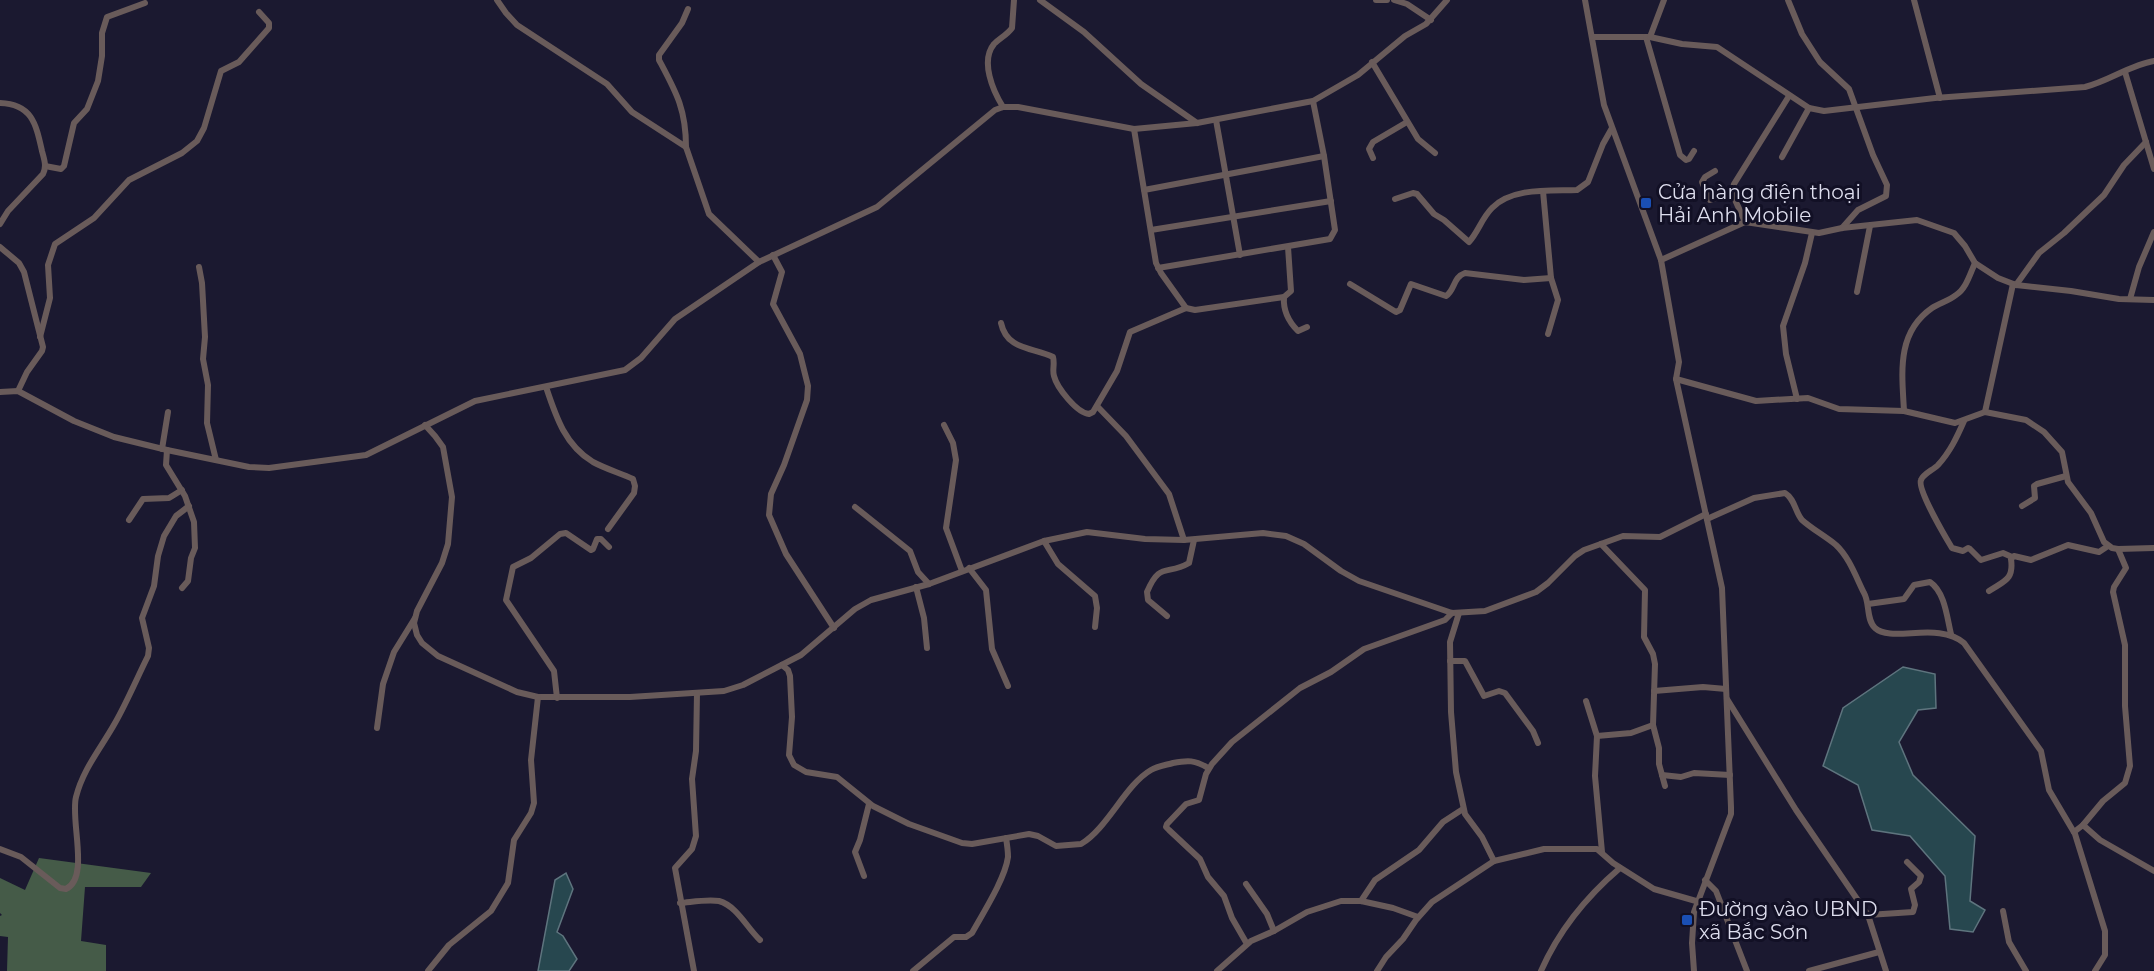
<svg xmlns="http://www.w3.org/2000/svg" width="2154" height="971" font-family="Montserrat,sans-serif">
  <rect width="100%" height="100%" fill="#1b1930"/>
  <path fill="#455b48" d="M39,858L151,873L141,887H85L81,941L106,945V971H7L8,937L0,936V916L2,915L0,913V878L25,890Z"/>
  <g fill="#27474f" stroke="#5e747e" stroke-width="1.5">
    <path d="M1903,667L1935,674L1936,708L1918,710L1899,742L1913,775L1975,836L1970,901L1985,910L1973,932L1950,929L1945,876L1910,836L1872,830L1858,785L1823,766L1843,708Z"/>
    <path d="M566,873L573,889L557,932L563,936L577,959L569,971H538L555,880Z"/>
  </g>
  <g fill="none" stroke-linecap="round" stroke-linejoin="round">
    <g stroke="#695b5a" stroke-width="6">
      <path d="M497,0L506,13L517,25L607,84L632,112L686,147L709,214L759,262"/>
      <path d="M1040,0L1084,32L1141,84L1197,123"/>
      <path d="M1376,0H1387"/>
      <path d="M1394,0L1407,4L1431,20"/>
      <path d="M1585,0L1604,105L1661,260L1679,362L1676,379L1722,588L1731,807V814L1694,912L1692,943L1694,971"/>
      <path d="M1788,0L1802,34L1820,62L1849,89L1873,155L1887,185L1886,196L1858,210L1842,228"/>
      <path d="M1914,0L1940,98"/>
      <path d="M1593,37H1650L1682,44L1717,47L1809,108L1824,111L1935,98L2085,87C2109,81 2130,65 2154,61"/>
      <path d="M1646,37L1680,155L1686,160L1689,159L1694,151"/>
      <path d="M1650,37L1664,0"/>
      <path d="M1372,62L1418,139L1435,153"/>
      <path d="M2125,72L2154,169"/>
      <path d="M0,103C32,104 36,124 42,151C44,159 47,166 43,174L8,211L0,224"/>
      <path d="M1003,107C993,91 980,61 994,44C1000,38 1007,35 1012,28L1014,0"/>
      <path d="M1216,120L1240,255"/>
      <path d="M1134,129L1156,263L1161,273L1186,308"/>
      <path d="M686,147C686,109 676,92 659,60V55L682,23L688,9"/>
      <path d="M1782,157L1809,108"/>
      <path d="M1373,158L1369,149L1373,142L1407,122"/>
      <path d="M45,166L61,169L64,166L74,123L87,109L98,81L102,56V33L107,17L145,3"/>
      <path d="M1715,171L1705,177L1702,182L1710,200L1732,193"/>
      <path d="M1144,190L1324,156"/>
      <path d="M1543,191L1551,278L1558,300L1548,334"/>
      <path d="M1395,199L1413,193L1417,194L1434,214L1444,220L1469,242C1478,232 1482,218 1492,208C1512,187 1551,191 1577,190L1588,182L1603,144L1612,128"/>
      <path d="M1745,222L1732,193L1734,184L1789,96"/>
      <path d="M1151,230L1331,201"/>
      <path d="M0,247L19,263L24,272L43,347L42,351L27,372L18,391"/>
      <path d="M773,255L782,272L773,304L800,354L808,386L807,400L784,465L771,494L769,515L786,554L834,628"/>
      <path d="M1661,260L1745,222L1819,233L1842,228L1917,220L1954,233L1965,246L1975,263L1998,278L2016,285L2071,291L2119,299L2154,300"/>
      <path d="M199,267L202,283L205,337L203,359L208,385L207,423L216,460"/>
      <path d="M1158,268L1330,239L1335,230L1324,156L1313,101"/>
      <path d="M1350,284L1396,312L1400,310L1411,284L1446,296C1455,290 1453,277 1465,273L1524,280L1551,278"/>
      <path d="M2016,285L2039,253L2064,233L2104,195L2124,165L2146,142"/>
      <path d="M1857,292L1870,226"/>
      <path d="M1284,297C1283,310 1289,322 1298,331L1307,327"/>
      <path d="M2130,299L2139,267L2154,232"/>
      <path d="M1001,323C1007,351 1034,347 1053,357C1055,364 1052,370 1054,376C1057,388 1077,413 1089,414L1093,412L1117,371L1130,332L1186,308L1195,310L1284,297L1291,291L1288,247"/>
      <path d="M40,337L50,298L48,265L55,244L94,218L129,180L182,153L197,141L204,128L221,71L239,62L269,28V23L259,12"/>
      <path d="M1676,379L1756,401L1808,398L1839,409L1904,411L1955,423L1985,412L2026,420L2044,432L2062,452L2068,482L2091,513L2104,542L2112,548L2118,549L2154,548"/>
      <path d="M546,387C556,417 565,445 593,462C606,469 620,473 633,479L635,486L634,493L608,529"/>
      <path d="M0,392L18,391L74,421L114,437L167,450L249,467L269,468L366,455L475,401L625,370L641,358L675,319L759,262L877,207L995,110L1003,107H1018L1134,129L1197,123L1313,101L1358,75L1405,36L1426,24L1447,0"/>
      <path d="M1797,399L1786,354L1783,326L1805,263L1812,233"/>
      <path d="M1097,406L1126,436L1169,494L1184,540"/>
      <path d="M1904,411C1902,373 1896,333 1932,308C1939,303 1949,301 1956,295C1966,289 1970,274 1975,263"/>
      <path d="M1985,412L2013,284"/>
      <path d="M1964,421C1957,437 1950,452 1938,465C1933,470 1923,474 1921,480C1917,489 1946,538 1952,548L1963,551L1968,548L1970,549L1981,560L2003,553L2012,557"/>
      <path d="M425,425L435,436L443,447L452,497L448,544L442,563L417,611L414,623L417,635L422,643L438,656L517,692L538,697H630L724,691L743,685L801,655L855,609L871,600L929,584L1044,541L1087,532L1145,539L1184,540L1263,533L1286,536L1304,544L1341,571L1359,581L1452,613L1485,611L1536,592L1548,583L1575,556L1584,550L1623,536L1660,537L1706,514"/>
      <path d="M944,425L953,443L956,460L946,528L962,571"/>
      <path d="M162,449L168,412"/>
      <path d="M167,450L166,465L185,496L194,522L195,548L191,558L188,581L182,588"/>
      <path d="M2022,506L2035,498L2034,486L2037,484L2066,476"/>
      <path d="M855,507L910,551L918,572L929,584"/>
      <path d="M1707,519L1754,498L1785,493C1795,499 1795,512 1802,520C1812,529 1825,536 1836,545C1849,557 1856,577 1864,593C1870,603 1866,620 1875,628C1891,643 1939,621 1964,643L2041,751L2049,790L2075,834L2105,931V955L2095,971"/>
      <path d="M129,520L143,499L169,498L182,490"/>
      <path d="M1044,541L1058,564L1095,596L1097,608L1095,627"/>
      <path d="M1601,544L1645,590L1644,637L1653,654L1655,664L1653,725L1659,748V764L1665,786"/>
      <path d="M969,568L986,590L992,649L1008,686"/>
      <path d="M916,587L924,618L927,648"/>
      <path d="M1989,591C2004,581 2014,580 2011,559L2014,556L2031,560L2068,545L2099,552L2108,546"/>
      <path d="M1868,604L1904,599L1914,585L1930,582C1945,592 1947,618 1951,634"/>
      <path d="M1459,613L1450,642L1451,712L1456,772L1465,814L1482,837L1494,861"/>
      <path d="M1167,616L1148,600L1147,592C1160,561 1167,576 1189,563L1194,540"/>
      <path d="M1450,661H1465L1484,696L1499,691L1505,693L1533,731L1538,743"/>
      <path d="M782,665L788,670L790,676L792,717L789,755L794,765L806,772L837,777L873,806L909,824L962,843L972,844L1029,834L1038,836L1056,846L1081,844C1108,828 1125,785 1151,770C1158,766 1166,765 1173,763C1188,760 1195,760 1208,768"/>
      <path d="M1654,691L1703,687L1726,689"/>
      <path d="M557,698L554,671L506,600L513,567L531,558L560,534L566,533L591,550L593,549L597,539H601L609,547"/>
      <path d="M1727,699L1796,810L1868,915L1886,971"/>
      <path d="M1586,701L1597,736L1595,776L1602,852"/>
      <path d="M377,728L383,684L394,652L415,618"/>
      <path d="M1597,736L1631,733L1653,725"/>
      <path d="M1662,775L1681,777L1694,773L1730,775"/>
      <path d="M2083,825L2100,840L2154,871"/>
      <path d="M2074,832L2083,825L2103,801L2125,783L2130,766L2125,706V645L2113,592L2114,587L2126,568L2118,549"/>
      <path d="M0,849L21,857L60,888L66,889C90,878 70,820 76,797C83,769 101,748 115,723C127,702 137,678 148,656L149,648L142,618L154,586L158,556L164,536L176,516L189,506"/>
      <path d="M864,876L855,852L860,840L869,804"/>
      <path d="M1705,880L1716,891L1747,971"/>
      <path d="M1246,884L1267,914L1274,931"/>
      <path d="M1361,901L1375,880L1419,850L1443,822L1463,809"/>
      <path d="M680,903C692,902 707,899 719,901C737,906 747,928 760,940"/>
      <path d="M2003,911L2009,942L2026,971"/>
      <path d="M1868,915L1913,912L1915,905L1911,889L1919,882L1921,876L1907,862"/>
      <path d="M1247,944L1232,918L1224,896L1208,877L1200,859L1169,830L1166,827L1167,824L1186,804L1199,800L1206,774L1212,764L1232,742L1300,688L1331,672L1364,649L1445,620L1452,613"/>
      <path d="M428,971L449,945L491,911L508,883L514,840L531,813L534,803L531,760L538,697"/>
      <path d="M694,971L675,868L692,849L696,836L692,779L696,751L697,693"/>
      <path d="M913,971L954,937H966L972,933C983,913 1005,879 1008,857C1008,850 1007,844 1006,838"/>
      <path d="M1217,971L1251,941L1274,931L1307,912L1341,901H1361L1393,908L1418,917"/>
      <path d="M1377,971L1386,957L1403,939L1416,920L1432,902L1494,861L1544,849H1597L1613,863L1654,889L1696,901"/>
      <path d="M1541,971C1559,930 1586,897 1620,868"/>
      <path d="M1809,971L1879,952"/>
    </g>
  </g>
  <g fill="#1a4fb4" stroke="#121025" stroke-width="2">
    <rect x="1640" y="197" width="12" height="12" rx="3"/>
    <rect x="1681" y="914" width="12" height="12" rx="3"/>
  </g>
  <g text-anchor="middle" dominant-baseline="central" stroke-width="6" stroke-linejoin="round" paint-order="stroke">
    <g font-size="20" fill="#dddded" stroke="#121025" text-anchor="start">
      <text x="1658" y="192">Cửa hàng điện thoại<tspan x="1658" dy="23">Hải Anh Mobile</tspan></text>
      <text x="1699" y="909">Đường vào UBND<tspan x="1699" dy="23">xã Bắc Sơn</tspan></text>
    </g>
  </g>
</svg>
